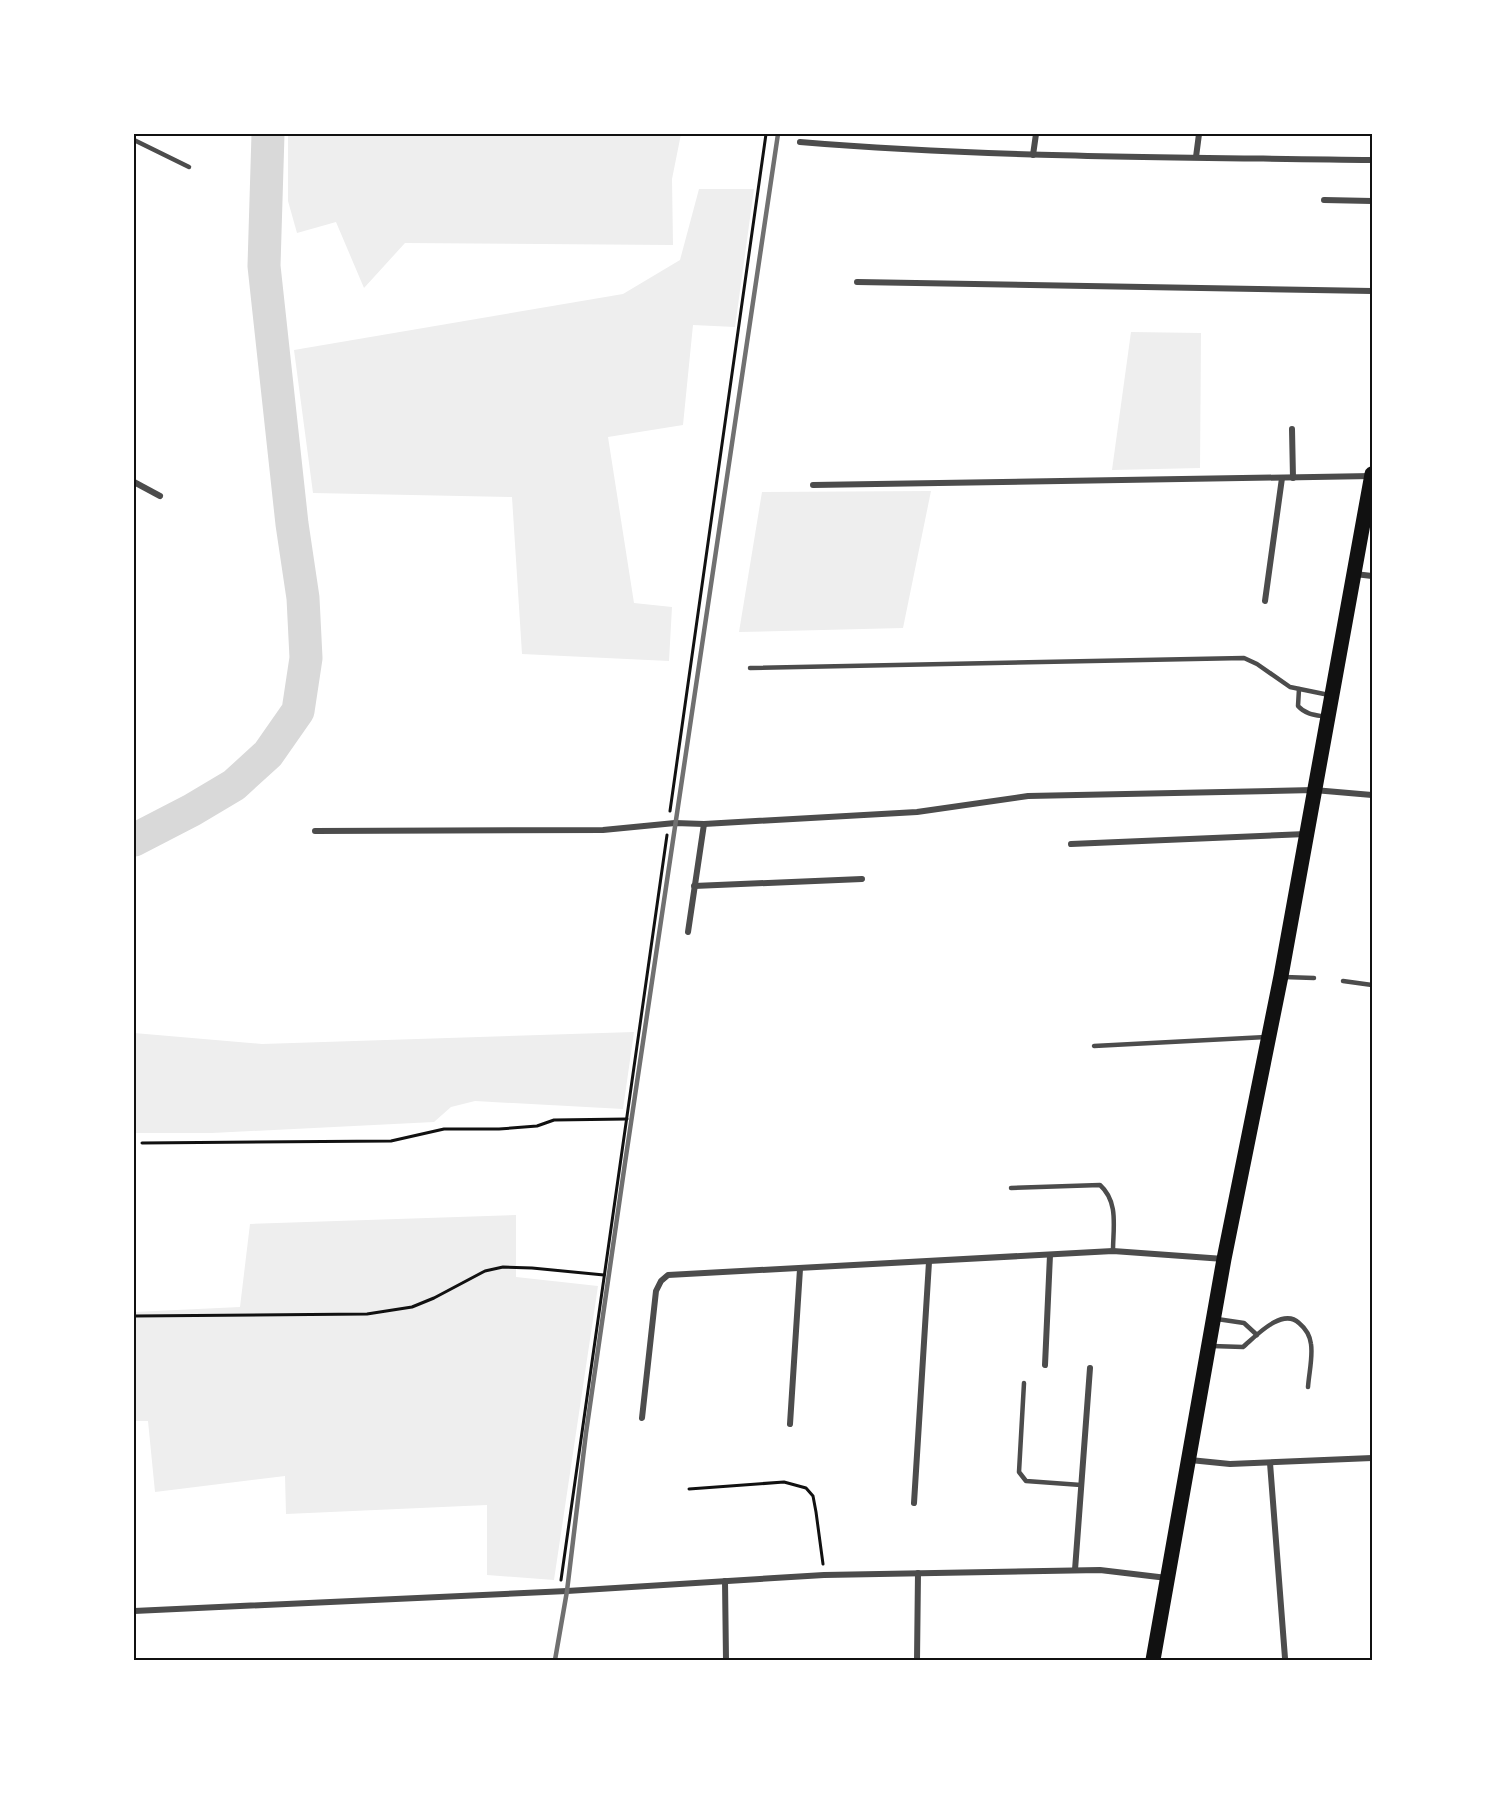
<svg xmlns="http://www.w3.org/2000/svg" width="1506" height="1794" font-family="Signika,sans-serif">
  <rect width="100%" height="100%" fill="#fff"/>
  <g fill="#eee">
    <path d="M288,134H681L672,179L673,245L405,243L364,288L336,222L297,233L288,201Z"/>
    <path d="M699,189H754L735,327L693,325L683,425L608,437L634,603L672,607L669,661L522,654L512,497L313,493L294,350L623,294L680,260Z"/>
    <path d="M1131,332L1201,333L1200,468L1112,470Z"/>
    <path d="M931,491L903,628L739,632L762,492Z"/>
    <path d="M634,1032L623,1109L475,1101L451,1107L434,1122L212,1133H134V1033L262,1044Z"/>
    <path d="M516,1215V1277L598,1286L554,1580L487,1575V1505L286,1514L285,1476L155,1492L148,1421H134V1312L240,1307L250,1224Z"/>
  </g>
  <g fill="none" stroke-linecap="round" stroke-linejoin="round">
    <path stroke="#d9d9d9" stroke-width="33" d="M134,840L192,810L234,785L268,754L298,711L306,658L303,598L292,524L264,266L268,134"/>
    <g stroke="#111" stroke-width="3">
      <path d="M670,811L766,134"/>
      <path d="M142,1143L391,1141L444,1129H499L537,1126L554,1120L627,1119"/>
      <path d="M134,1316L367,1314L412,1307L434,1298L485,1271L503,1267L532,1268L604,1275"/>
      <path d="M689,1489L784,1482L806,1488L813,1496L816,1512L823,1564"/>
      <path d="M561,1580L667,835"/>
    </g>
    <g stroke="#4c4c4c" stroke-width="4.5">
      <path d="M134,140L189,167"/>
      <path d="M750,668L1244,658L1257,664L1290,687L1329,695"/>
      <path d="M1299,689L1298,706C1306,715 1316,715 1327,717"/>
      <path d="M1284,977L1314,978"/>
      <path d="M1343,981L1372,985"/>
      <path d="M1094,1046L1266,1037"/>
      <path d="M1011,1188L1100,1185C1119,1202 1113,1228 1113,1251"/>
      <path d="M1217,1319L1244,1323L1257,1335"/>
      <path d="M1212,1346L1243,1347C1255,1337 1282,1307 1299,1323C1305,1328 1310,1336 1311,1344C1313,1357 1309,1373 1308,1387"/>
      <path d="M1024,1383L1019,1472L1026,1481L1081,1485"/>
    </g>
    <g stroke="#4c4c4c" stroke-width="6">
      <path d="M800,142C991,158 1182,157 1372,160"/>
      <path d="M1033,155L1036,134"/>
      <path d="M1196,157L1199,134"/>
      <path d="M1324,200L1372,201"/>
      <path d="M857,282L1372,291"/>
      <path d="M1292,429L1293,478"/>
      <path d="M134,482L160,496"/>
      <path d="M813,485L1372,476"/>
      <path d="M1355,574L1372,576"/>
      <path d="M1265,601L1282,478"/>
      <path d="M315,831L603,830L675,823L704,824L917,812L1028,796L1314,790L1372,795"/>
      <path d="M1071,844L1306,834"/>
      <path d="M694,886L862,879"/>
      <path d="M688,932L704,824"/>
      <path d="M1045,1365L1050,1255"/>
      <path d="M642,1418L656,1291L661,1281L668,1275L1113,1251L1224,1259"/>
      <path d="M790,1424L800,1269"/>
      <path d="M1190,1460L1230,1464L1372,1458"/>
      <path d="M1270,1463L1285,1658"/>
      <path d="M914,1503L929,1262"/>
      <path d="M1075,1570L1090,1368"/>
      <path d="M725,1581L726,1660"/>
      <path d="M134,1611L567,1591L824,1575L1100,1570L1167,1578"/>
      <path d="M917,1660L918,1573"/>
    </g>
    <path stroke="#111" stroke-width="15" d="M1153,1660L1224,1259L1281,976L1372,474"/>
    <path stroke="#707070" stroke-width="4.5" d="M555,1660L567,1591L586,1433L625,1163L778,134"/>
  </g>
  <rect width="1506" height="1794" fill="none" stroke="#ffffff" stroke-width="270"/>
  <rect x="135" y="135" width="1236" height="1524" fill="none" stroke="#111" stroke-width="2"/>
</svg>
